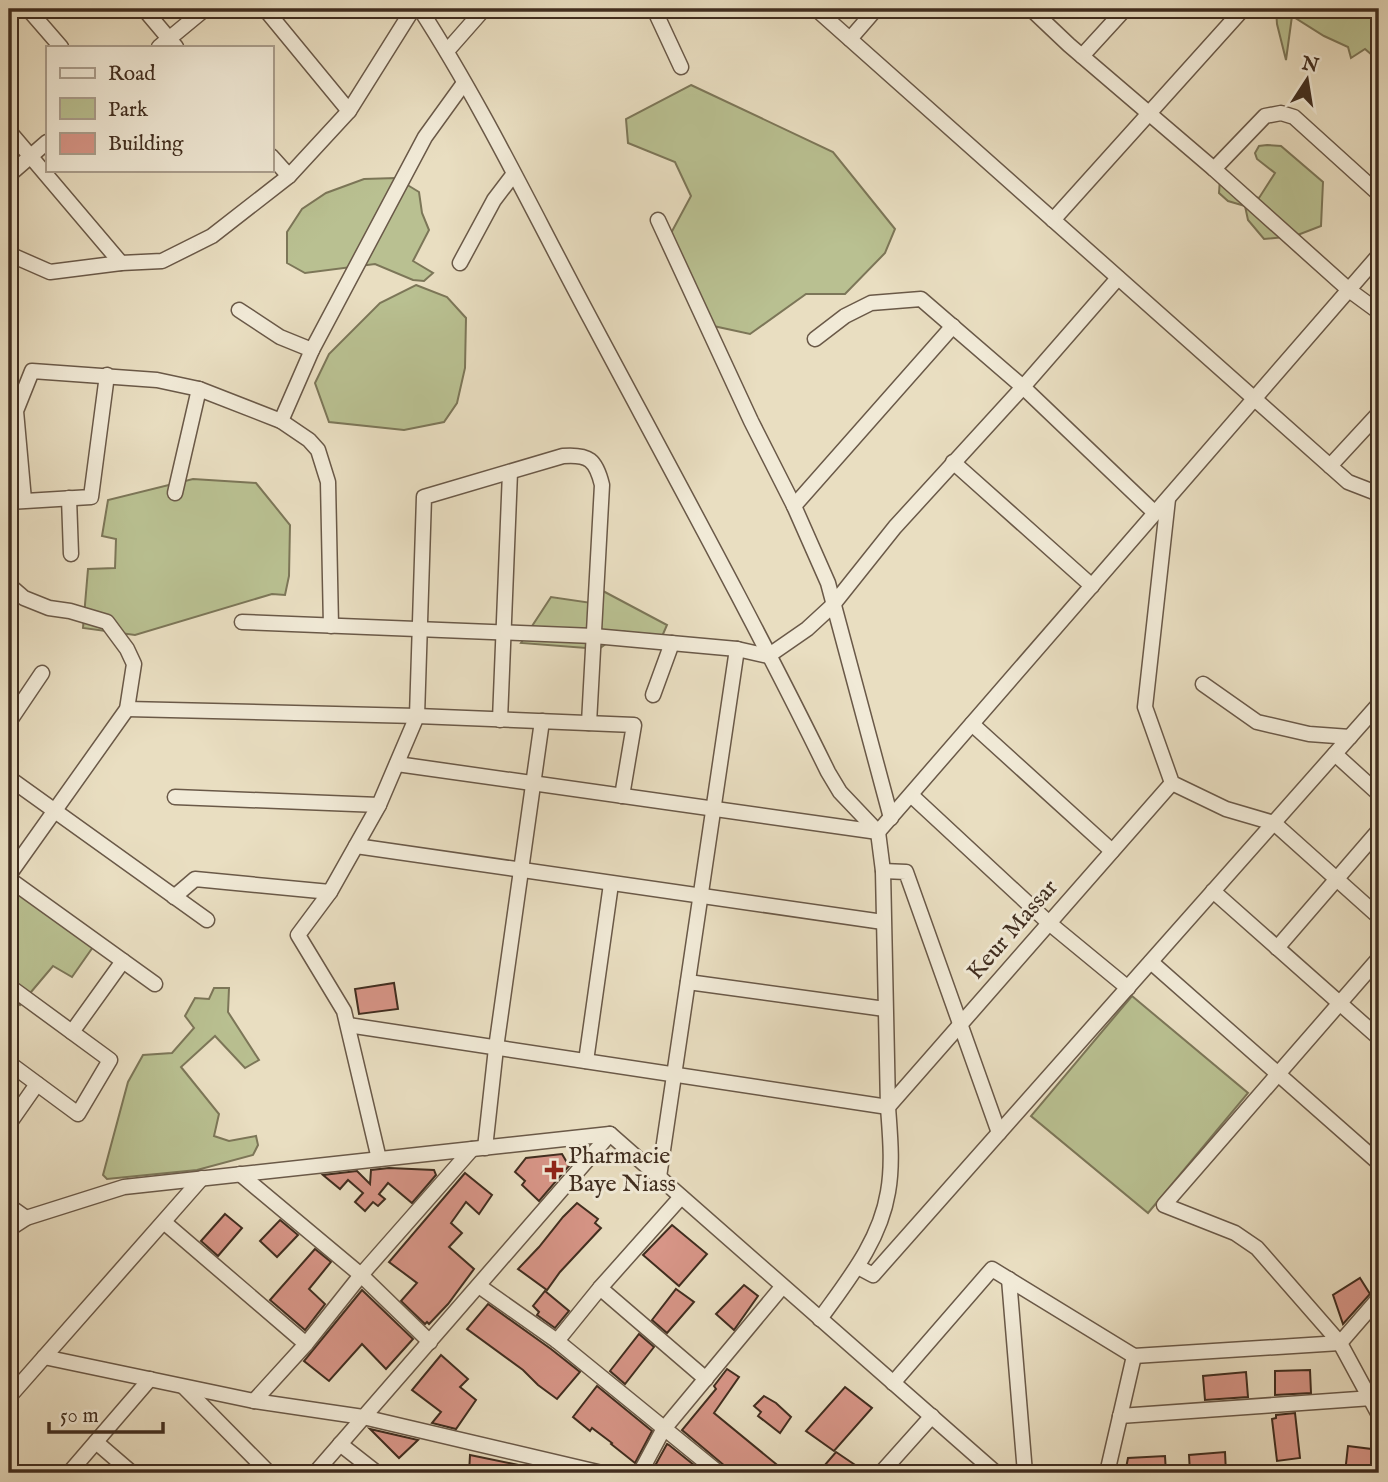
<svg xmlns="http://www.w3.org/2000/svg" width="1388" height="1482" font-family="'IM FELL English',serif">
  <rect width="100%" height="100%" fill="#e9dec1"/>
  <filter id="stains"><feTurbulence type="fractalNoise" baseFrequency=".00286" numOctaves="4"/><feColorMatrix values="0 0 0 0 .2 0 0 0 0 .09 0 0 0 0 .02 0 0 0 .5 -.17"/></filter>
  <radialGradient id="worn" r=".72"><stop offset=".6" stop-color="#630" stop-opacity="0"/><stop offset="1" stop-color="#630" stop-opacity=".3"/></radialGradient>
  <g fill="#b9c091" stroke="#7c7658" stroke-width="2">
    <path d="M1276,9H1379V61L1365,49L1351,58L1348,47L1324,36L1292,16L1286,60L1277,24Z"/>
    <path d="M691,85L833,152L895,229L885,253L845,294H806L750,334L709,325L663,248L691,196L675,162L628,143L626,119Z"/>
    <path d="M1267,145L1281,146L1323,182L1321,226L1295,236L1264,239L1248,220L1245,206L1228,201L1219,193L1220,178L1245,195L1259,198L1275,173L1257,159L1255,153L1259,146Z"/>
    <path d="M396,178L419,192L422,213L429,230L413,261L433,273L424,281L413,280L375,264L305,273L287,263V232L302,209L326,193L364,179Z"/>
    <path d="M416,285L447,297L466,318L465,368L457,403L444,422L404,430L329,422L315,383L329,354L380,303Z"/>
    <path d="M193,479L256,483L290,525L289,576L285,595L272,594L135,635L83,628L88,569L115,568L116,539L102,536L108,500Z"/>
    <path d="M603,591L667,625L660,641L623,631L599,649L521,643L551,597L598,604Z"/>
    <path d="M9,886L93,947L72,977L53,966L20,1005L9,996Z"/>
    <path d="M214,988H229L228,1012L259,1060L245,1068L215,1036L181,1067L219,1114L214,1136L229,1141L256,1136L258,1145L253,1155L197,1170L107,1179L103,1175L128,1082L143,1055L172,1053L194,1028L185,1016L195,998L209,999Z"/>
    <path d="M1132,996L1248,1093L1148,1213L1031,1116Z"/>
  </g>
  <g fill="#d79587" stroke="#402d1f" stroke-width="2">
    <path d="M394,983L398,1009L359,1014L355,989Z"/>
    <path d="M562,1154L569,1166L539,1201L522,1185L525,1181L515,1172L526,1158Z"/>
    <path d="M389,1168L434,1170L436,1175L412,1203L388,1183L379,1194L385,1199L378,1206L373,1202L365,1211L355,1202L363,1193L348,1180L340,1189L323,1175L357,1171L370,1184L371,1170Z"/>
    <path d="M465,1173L492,1195L479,1214L466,1202L451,1223L462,1233L449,1247L474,1269L448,1304L429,1324L427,1322L425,1324L401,1301L417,1283L389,1262Z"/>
    <path d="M577,1203L598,1219L595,1223L601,1228L560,1272L547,1290L518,1269L539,1247L563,1217Z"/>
    <path d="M225,1214L242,1228L218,1256L201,1241Z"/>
    <path d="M280,1220L298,1235L277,1257L260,1241Z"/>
    <path d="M672,1225L707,1254L679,1286L643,1255Z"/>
    <path d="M315,1249L331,1262L309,1289L325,1304L305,1330L270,1300Z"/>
    <path d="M1360,1278L1370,1294L1343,1324L1333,1295Z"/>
    <path d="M744,1285L758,1296L734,1330L716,1314Z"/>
    <path d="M676,1289L694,1302L667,1333L652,1320Z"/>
    <path d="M362,1290L413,1339L386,1369L362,1344L329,1381L304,1361Z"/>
    <path d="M545,1291L569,1311L555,1328L537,1315L539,1312L533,1306Z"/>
    <path d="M488,1304L551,1349L580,1372L557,1399L538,1385L523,1370L467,1329Z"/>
    <path d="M639,1334L654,1347L625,1384L610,1371Z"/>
    <path d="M441,1355L468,1379L460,1387L476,1400L456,1429L432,1423L441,1412L412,1390Z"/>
    <path d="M727,1369L739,1377L714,1413L787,1473H728L725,1466L682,1430L716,1389L714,1386Z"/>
    <path d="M1310,1370L1311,1393L1275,1395V1371Z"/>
    <path d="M1246,1372L1248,1397L1205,1400L1203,1376Z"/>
    <path d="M597,1386L652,1431L635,1463L611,1444L612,1443L592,1428L590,1431L573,1417Z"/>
    <path d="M845,1387L872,1408L834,1451L806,1431Z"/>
    <path d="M764,1396L776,1403L791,1417L780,1433L758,1416L761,1412L754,1406Z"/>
    <path d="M1295,1413L1300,1458L1277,1461L1272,1419L1276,1418V1415Z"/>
    <path d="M370,1429L418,1440L399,1458Z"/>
    <path d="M667,1444L669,1445L704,1473H651Z"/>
    <path d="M1348,1446L1379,1450V1473H1345Z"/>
    <path d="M836,1452L867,1473H818Z"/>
    <path d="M1225,1452L1226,1473H1190L1189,1455Z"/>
    <path d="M470,1455L533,1468V1473H469Z"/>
    <path d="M1165,1456L1166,1473H1125L1128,1458Z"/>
  </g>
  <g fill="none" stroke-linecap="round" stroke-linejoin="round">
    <defs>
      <g id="minor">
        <path d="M28,9L61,47"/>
        <path d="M144,9L176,47"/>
        <path d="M265,9L349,111"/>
        <path d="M420,9C484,108 535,216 591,320C671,470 753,619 828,772L840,792L878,832L883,871L888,1107C890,1135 893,1164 888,1192C880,1241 848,1280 820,1319"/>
        <path d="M654,9L681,67"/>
        <path d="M816,9L1348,482L1379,494"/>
        <path d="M1031,9L1069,45L1214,169L1265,116L1281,113L1294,117L1379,194"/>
        <path d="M850,39L876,9"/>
        <path d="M159,47L205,9"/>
        <path d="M447,51L484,9"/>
        <path d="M1082,56L1125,9"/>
        <path d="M9,131L121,263"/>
        <path d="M271,156L289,176"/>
        <path d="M1214,169L1349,290L1379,312"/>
        <path d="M9,175L47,142"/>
        <path d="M658,220L751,421L794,506L828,583L891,818"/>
        <path d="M1053,220L1243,9"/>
        <path d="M9,254L50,272L121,263L162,261L212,236L289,176L349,111L413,9"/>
        <path d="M460,263L494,200L513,175"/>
        <path d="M239,310L280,337L312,350"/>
        <path d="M815,339L845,316L871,303L921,299L1023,387L1155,513"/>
        <path d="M281,421L312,350L425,137L464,83"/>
        <path d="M953,462L1092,586"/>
        <path d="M1330,466L1379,413"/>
        <path d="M175,493L199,389"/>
        <path d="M69,498L71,554"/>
        <path d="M1168,499L1145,707L1172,783L1226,809L1274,823L1379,917"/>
        <path d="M24,500L16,411L32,371L157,380L199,389L281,421L309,440L318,450L328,482L331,626"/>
        <path d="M9,502L91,497L107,375"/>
        <path d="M794,506L953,326"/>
        <path d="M9,585L24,598L49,608L70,611L107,622L127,649L134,664L127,709L9,875"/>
        <path d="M242,622L594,636L737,649L768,656L807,629L832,606L895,527L1023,387L1118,278"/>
        <path d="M1203,684L1257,722L1309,734L1350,737"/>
        <path d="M653,695L672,643"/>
        <path d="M127,709L417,716L634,725L622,796"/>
        <path d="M500,720L510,472"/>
        <path d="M9,722L42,673"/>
        <path d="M972,724L1112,851"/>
        <path d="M1335,754L1379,794"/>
        <path d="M397,764L878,832"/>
        <path d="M9,778L207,920"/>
        <path d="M911,795L1049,923L1128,988"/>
        <path d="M175,797L379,805"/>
        <path d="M878,832L1379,255"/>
        <path d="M356,846L883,922"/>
        <path d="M883,871L906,872L999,1133"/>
        <path d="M9,879L155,984"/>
        <path d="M1213,891L1379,1038"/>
        <path d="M174,897L195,879L330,892"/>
        <path d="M1277,948L1379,830"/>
        <path d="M1379,958L1164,1205L1235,1233L1257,1248L1340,1343L1379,1415"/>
        <path d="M1151,962L1379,1163"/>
        <path d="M688,982L885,1009"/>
        <path d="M9,986L110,1060L78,1114L9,1063"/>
        <path d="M348,1025L888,1107L1172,783"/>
        <path d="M72,1032L123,961"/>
        <path d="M586,1061L611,884"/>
        <path d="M9,1124L37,1084"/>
        <path d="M485,1148L496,1048L542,721"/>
        <path d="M379,1159L344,1011L298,935L330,892L379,805L417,716L424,497L563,456C589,454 596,460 602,485L589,723"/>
        <path d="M240,1174L361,1275L430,1342"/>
        <path d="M659,1177L737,649"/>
        <path d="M9,1206L26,1218"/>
        <path d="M165,1223L306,1344"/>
        <path d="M9,1229L26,1218L124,1187L610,1134L996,1473"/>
        <path d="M858,1267L873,1275L1379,704"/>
        <path d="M1009,1279L1025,1473"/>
        <path d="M479,1286L557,1341L719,1473"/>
        <path d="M600,1288L706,1379"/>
        <path d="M557,1341L600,1288L681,1197"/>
        <path d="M44,1357L254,1401L363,1417L602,1473"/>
        <path d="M893,1383L992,1269L1134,1356L1340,1343L1379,1298"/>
        <path d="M184,1387L269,1473"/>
        <path d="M9,1397L202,1178"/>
        <path d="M254,1401L306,1344L361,1275L472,1149"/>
        <path d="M1120,1416L1372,1398"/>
        <path d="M96,1442L132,1473"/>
        <path d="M340,1444L377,1473"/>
        <path d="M69,1473L150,1379"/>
        <path d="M315,1473L610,1134"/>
        <path d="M640,1473L663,1430L782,1287"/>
        <path d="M881,1473L932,1416"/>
        <path d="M1107,1473L1134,1356"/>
      </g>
    </defs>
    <use href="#minor" stroke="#6a5948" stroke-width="17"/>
    <use href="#minor" stroke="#f1ead7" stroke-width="14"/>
  </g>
  <path fill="#8f2418" stroke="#f1ead7" stroke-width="2.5" d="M550.5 1159.5h7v7h7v7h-7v7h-7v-7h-7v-7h7z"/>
  <g text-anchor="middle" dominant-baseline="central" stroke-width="6" stroke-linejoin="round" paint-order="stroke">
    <g font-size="24" fill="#402d1f" stroke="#f1ead7">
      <text transform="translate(1013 930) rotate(-49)">Keur Massar</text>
    </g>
    <g font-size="24" fill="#402d1f" stroke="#f1ead7" text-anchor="start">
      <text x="568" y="1156">Pharmacie<tspan x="568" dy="28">Baye Niass</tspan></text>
    </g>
  </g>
  <rect width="1388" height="1482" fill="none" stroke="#e9dec1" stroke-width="35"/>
  <rect x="10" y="10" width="1367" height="1461" fill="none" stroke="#402d1f" stroke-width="3.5"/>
  <rect x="18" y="18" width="1353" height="1447" fill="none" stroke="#402d1f" stroke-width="2"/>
  <rect x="46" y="46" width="228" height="126" fill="#f1ead7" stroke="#aa9e8d" stroke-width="2"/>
  <rect x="60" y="68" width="35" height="10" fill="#f1ead7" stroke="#aa9e8d" stroke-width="2"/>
  <text x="108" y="80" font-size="21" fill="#402d1f">Road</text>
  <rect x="60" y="98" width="35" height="21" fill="#b9c091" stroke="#aa9e8d" stroke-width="2"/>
  <text x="108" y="116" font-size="21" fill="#402d1f">Park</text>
  <rect x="60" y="133" width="35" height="21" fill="#d79587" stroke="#aa9e8d" stroke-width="2"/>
  <text x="108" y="150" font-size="21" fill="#402d1f">Building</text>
  <g transform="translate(1307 80) rotate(12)" stroke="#f1ead7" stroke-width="5" paint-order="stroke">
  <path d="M0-5L12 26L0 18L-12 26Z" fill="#402d1f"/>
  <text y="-10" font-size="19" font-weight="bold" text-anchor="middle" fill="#402d1f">N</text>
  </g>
  <path d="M49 1422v10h114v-10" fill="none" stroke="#402d1f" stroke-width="3.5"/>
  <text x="60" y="1422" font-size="21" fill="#402d1f" stroke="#f1ead7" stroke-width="5" paint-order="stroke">50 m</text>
  <rect width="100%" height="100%" filter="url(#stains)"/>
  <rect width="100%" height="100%" fill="url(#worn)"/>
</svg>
